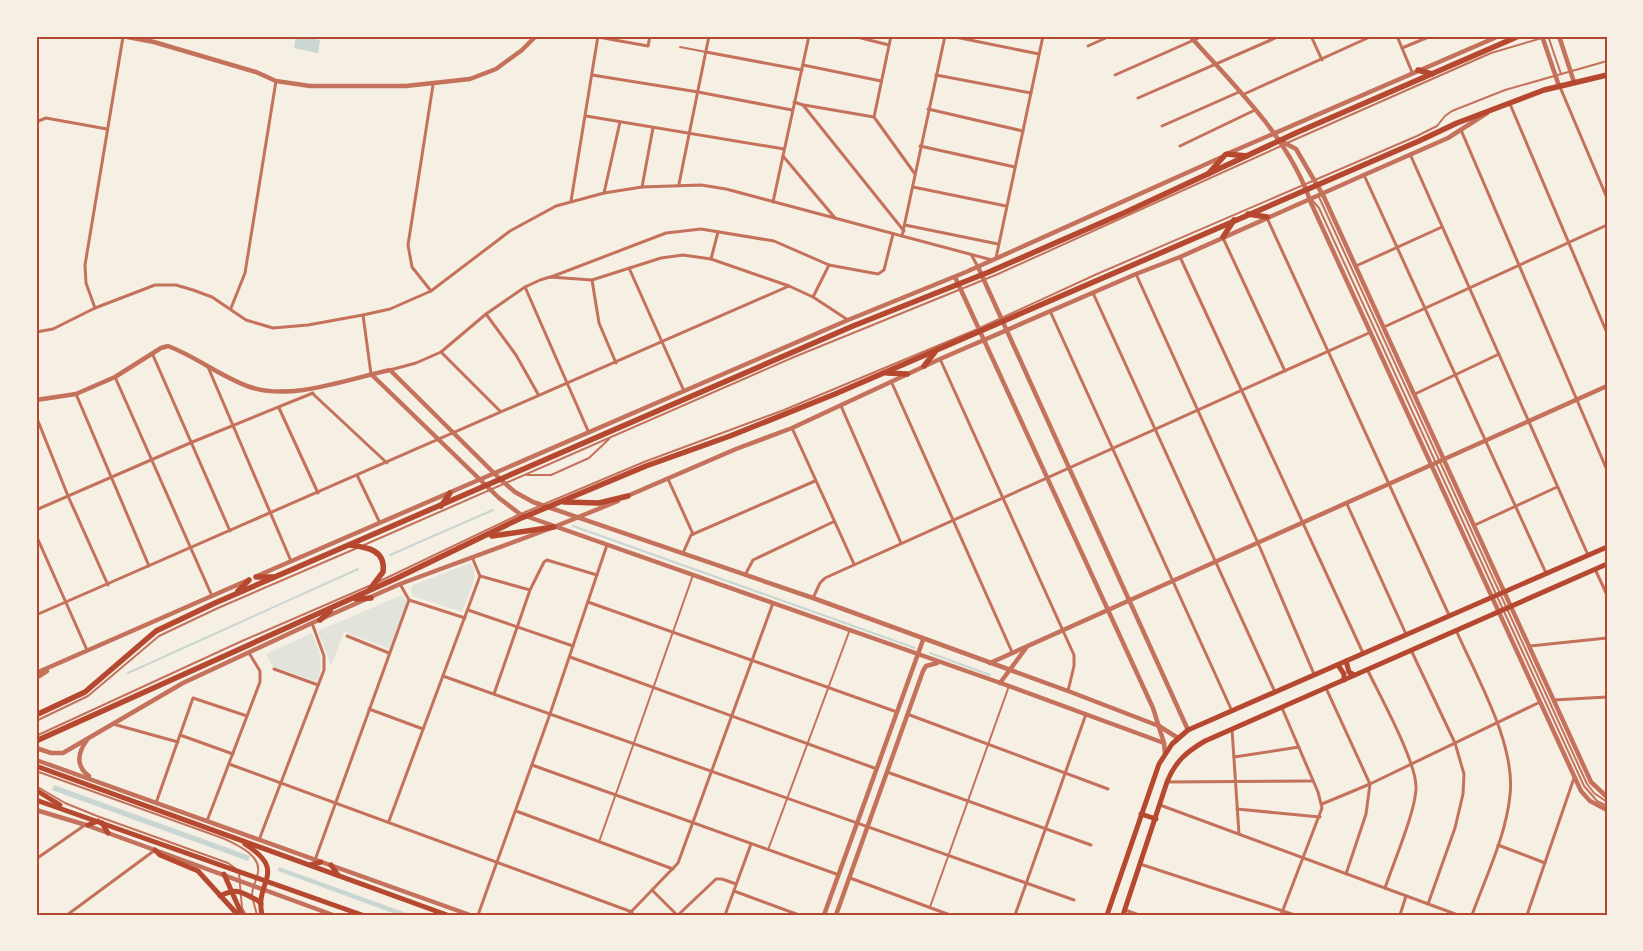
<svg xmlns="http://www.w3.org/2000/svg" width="1643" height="951" font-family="'Libre Baskerville',serif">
  <rect width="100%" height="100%" fill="#f6efe4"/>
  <g fill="#e2e4dc">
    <path d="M470,563C482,573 466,600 462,612L413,596L411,589L413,585Z"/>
    <path d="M402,595L408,603L390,649L344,632L331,666L318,631Z"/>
    <path d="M312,633C320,653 324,661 318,682L272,666L266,654Z"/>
  </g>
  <g fill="#c9d6d2">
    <path d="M296,36L320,40L318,53L294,48Z"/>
    <path d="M54,785L250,856L248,861L52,790Z"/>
    <path d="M279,867L412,915H398L278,871Z"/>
  </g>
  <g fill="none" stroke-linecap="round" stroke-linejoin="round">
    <g stroke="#c9d6d2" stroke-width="2">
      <path d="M573,526L915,648"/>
      <path d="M390,555L493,510"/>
      <path d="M930,653L990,675"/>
      <path d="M128,673L358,569"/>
    </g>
    <g stroke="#c5725c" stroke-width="2">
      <path d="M1548,36L1561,74"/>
      <path d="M680,47L706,52"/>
      <path d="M1287,143L1491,53L1549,36"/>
      <path d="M1319,197L1587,784L1594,793L1607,802"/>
      <path d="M1312,200L1319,208L1584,786L1597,801L1607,806"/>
      <path d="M527,475H551L589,458L609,439"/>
      <path d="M523,513L644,462L784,410L973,331L1097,274L1417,136L1437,126L1445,116L1452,111L1505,90L1607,61"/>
      <path d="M364,545L794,357L998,274L1281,146"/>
      <path d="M378,582L518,515"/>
      <path d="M36,721L88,696L159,636L218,608L357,548"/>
      <path d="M36,736L242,641L369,586"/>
      <path d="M36,771L225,839C237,845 261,855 258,872C257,880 252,887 252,895"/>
      <path d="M36,786L65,803L97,816L228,863L235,868"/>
      <path d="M599,842L693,575"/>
      <path d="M768,850L849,632"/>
      <path d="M239,873L242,908L246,915"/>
      <path d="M253,900L257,915"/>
      <path d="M930,907L1009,686"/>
    </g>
    <g stroke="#c5725c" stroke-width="3">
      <path d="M853,36L889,45"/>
      <path d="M950,36L1039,54"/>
      <path d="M1311,36L1322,60"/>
      <path d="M1397,36L1412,72"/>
      <path d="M598,37L648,46L650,36"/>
      <path d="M1088,46L1110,36"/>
      <path d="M1402,48L1431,36"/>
      <path d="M706,52L802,70"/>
      <path d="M803,65L881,81"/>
      <path d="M592,75L698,92L792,110"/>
      <path d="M936,75L1031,93"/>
      <path d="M1115,75L1203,36"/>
      <path d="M1560,87L1607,198"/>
      <path d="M1242,95L1372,36"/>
      <path d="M1138,98L1280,36"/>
      <path d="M794,102L803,105L904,231"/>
      <path d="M1510,104L1607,333"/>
      <path d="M804,105L874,117L915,174"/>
      <path d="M928,109L1023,131"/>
      <path d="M586,116L784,149"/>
      <path d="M874,117L891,36"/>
      <path d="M36,122L46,118L107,129"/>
      <path d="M1162,126L1239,92"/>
      <path d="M1461,130L1607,470"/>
      <path d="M920,146L1015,167"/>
      <path d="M1180,146L1255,110"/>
      <path d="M1410,154L1588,555"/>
      <path d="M783,156L835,218"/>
      <path d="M1364,175L1546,573"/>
      <path d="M679,184L709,36"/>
      <path d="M642,187L653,128"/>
      <path d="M913,187L1006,206"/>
      <path d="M604,193L620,122"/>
      <path d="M571,201L598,36"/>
      <path d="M773,202L809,36"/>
      <path d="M1267,218L1449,615"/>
      <path d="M905,225L998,244"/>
      <path d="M902,236L945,36"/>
      <path d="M1223,238L1285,371"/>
      <path d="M972,256L978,267"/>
      <path d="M1180,257L1363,653"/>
      <path d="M996,258L1043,36"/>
      <path d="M711,259L718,232"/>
      <path d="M1356,266L1442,227"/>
      <path d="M629,268L684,391"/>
      <path d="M1136,274L1258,543L1314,674"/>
      <path d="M551,277L666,233L701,229L774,241L829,265L878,274L884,270L893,234"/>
      <path d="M592,280L599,323L616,363"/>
      <path d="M525,287L589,433"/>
      <path d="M431,291L412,267L408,245L433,85"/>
      <path d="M1093,293L1275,692"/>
      <path d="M813,297L829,265"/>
      <path d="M95,308L86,283L85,265L123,37"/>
      <path d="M231,308L245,273L276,81"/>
      <path d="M1050,311L1232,711"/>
      <path d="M486,314L516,355L538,394"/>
      <path d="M363,315L371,374"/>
      <path d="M1384,327L1607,225"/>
      <path d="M36,332L53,329L95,308L155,285H176L193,290L212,297L246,320L273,328L308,325L363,315L390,309L431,291L510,231L556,206L604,193L642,187L701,185L726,189L992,260"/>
      <path d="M441,352L500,411"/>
      <path d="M152,353L230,531"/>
      <path d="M940,359L1074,655V666L1068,691"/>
      <path d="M208,367L291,561"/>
      <path d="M390,370L416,363L441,352L486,314L525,287L540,280L550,277L592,280L661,258L683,255L711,259L789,286L813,297L848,320"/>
      <path d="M115,377L212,596"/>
      <path d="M891,381L1012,652"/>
      <path d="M312,393L387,463"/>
      <path d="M76,394L149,566"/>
      <path d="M1415,394L1499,354"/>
      <path d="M841,406L901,543"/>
      <path d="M279,408L318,493"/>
      <path d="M36,416L68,496L108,585"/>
      <path d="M792,428L854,564"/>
      <path d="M357,475L380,523"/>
      <path d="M668,479L693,534"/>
      <path d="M1347,504L1406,634"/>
      <path d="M36,510L190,443L313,393"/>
      <path d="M1475,525L1557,487"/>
      <path d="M36,535L87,650"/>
      <path d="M683,553L691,535L815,481"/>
      <path d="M1595,569L1607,595"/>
      <path d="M745,575L753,560L833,522"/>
      <path d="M480,576L530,590"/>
      <path d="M813,598L820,583L825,578L1371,332"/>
      <path d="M409,600L465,618"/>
      <path d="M588,602L897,712"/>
      <path d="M468,610L573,646"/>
      <path d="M36,615L789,286"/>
      <path d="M1456,630C1476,676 1516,744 1510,795C1506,836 1486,876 1472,915"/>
      <path d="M347,636L389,653"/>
      <path d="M1530,646L1607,638"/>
      <path d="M1411,650L1455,743L1464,774L1463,794L1455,828L1428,904"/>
      <path d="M570,657L877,769"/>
      <path d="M274,669L318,685"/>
      <path d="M1367,669C1380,696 1415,759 1416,786C1417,808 1393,864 1385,888"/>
      <path d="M443,676L1074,900"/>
      <path d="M1326,688L1370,784L1366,814L1346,874"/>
      <path d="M494,694L530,590L544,562L547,560L597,575"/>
      <path d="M1554,700L1607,697"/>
      <path d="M369,709L423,729"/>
      <path d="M907,714L1108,789"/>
      <path d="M113,724L178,742"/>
      <path d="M1232,729L1239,834"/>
      <path d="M180,735L233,754"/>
      <path d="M1234,757L1299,747"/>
      <path d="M229,764L632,912"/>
      <path d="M532,765L839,875"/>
      <path d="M887,772L1091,845"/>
      <path d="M1167,782L1313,781"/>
      <path d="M156,803L193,698L247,716"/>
      <path d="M1322,804L1370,784L1540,702"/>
      <path d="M1160,805L1458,915"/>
      <path d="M1237,809L1320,817"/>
      <path d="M516,811L673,869"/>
      <path d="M207,821L260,682V671L249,653"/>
      <path d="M389,821L480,576L472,557"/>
      <path d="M259,840L324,670V656L312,623"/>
      <path d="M1498,845L1545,863"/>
      <path d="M36,859L85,825"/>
      <path d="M315,860L409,600L400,584"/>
      <path d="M1140,864L1295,915"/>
      <path d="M850,878L950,915"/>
      <path d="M652,890L677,915"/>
      <path d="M734,891L799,915"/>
      <path d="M1125,910L1139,915"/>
      <path d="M67,915L155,850"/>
      <path d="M478,915L550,714L607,545"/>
      <path d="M628,915L678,863L773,603"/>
      <path d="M678,915L716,879H722L736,884"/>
      <path d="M725,915L751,844"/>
      <path d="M1015,915L1086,714"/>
      <path d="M1281,915L1322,808L1318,792L1282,708"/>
      <path d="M1400,915L1406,896"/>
      <path d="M1527,915L1574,778"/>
      <path d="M1606,915L1607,912"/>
    </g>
    <g stroke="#c5725c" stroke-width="4.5">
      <path d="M122,36L154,42L256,72L276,81L310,86H406L470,79L496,69L522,50L536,36"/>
      <path d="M1190,36C1235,87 1289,137 1311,203L1581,791L1590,801L1607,810"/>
      <path d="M1542,36L1559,86"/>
      <path d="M1559,36L1574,82"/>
      <path d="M1281,141L1296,149L1324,197L1591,782L1607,797"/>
      <path d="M1229,153L1499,36"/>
      <path d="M978,267L1188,730"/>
      <path d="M955,277L1153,708L1164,743L1165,754"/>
      <path d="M371,374L499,498L520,514L1009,686L1164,743"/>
      <path d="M36,400L76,394L115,377L161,348L168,346C197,357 221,377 250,387C292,401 348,379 390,370L501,480L515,492L533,502L813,598L1068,691L1159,726L1178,738"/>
      <path d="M625,497L736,449L792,428L940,359L1136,274L1180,257L1364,175L1448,138L1487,113"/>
      <path d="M257,576L848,320L966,272L1222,157"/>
      <path d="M990,663L1607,386"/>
      <path d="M36,673L246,581"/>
      <path d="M36,678L47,671"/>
      <path d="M1000,683L1026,648"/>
      <path d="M87,740C78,752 75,766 89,776"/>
      <path d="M36,748L51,753H63L183,683L312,623L400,584L554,527L618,501"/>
      <path d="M36,760L470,915"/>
      <path d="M36,810L86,825L333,915"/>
      <path d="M824,915L923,640"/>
      <path d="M836,915L923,671L926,666L937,663"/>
    </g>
    <g stroke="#b5482f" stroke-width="5">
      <path d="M1346,661L1349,672L1354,675"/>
      <path d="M1338,665L1344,674V680"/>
      <path d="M1141,814L1156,819"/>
      <path d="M1107,915L1159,764L1172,744L1188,730L1607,547"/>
      <path d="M1123,915L1167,782C1175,762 1186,752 1205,741L1607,564"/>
    </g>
    <g stroke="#b5482f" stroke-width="5">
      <path d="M36,766L447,915"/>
      <path d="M36,790L60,805"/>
      <path d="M36,800L362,915"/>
      <path d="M102,823L108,833"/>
      <path d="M88,825L98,821"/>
      <path d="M245,844C289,872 254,881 262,915"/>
      <path d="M155,850L160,855L198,871L238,915"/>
      <path d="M310,865L321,862"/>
      <path d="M331,865L338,875"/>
      <path d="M224,874L242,915"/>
      <path d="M220,896C234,889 238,890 251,897C256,900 258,899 261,904"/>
    </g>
    <g stroke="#b5482f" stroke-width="5.5">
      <path d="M1418,70L1432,74"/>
      <path d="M1227,154L1247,156"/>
      <path d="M1208,174L1225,155"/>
      <path d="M1248,214L1267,217"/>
      <path d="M1223,237L1234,220"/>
      <path d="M924,366L935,352"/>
      <path d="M887,373L907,374"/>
      <path d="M564,502L599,503L628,496"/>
      <path d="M441,506L450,493"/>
      <path d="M492,536L554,527"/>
      <path d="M350,545C367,547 386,550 383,572L370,589"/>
      <path d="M256,577H273"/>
      <path d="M238,591L249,580"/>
      <path d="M356,599L371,598"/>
      <path d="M320,620L330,611"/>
      <path d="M36,715L85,692L156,631L215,603L853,326L989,272L1126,212L1298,132L1519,36"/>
      <path d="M36,741L397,578L519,519L646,466L730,436L835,394L1419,141L1457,123L1544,90L1607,75"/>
    </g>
  </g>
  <rect width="1643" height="951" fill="none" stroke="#f6efe4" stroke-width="75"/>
  <rect x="38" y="38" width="1568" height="876" fill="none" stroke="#b5482f" stroke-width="2"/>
</svg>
